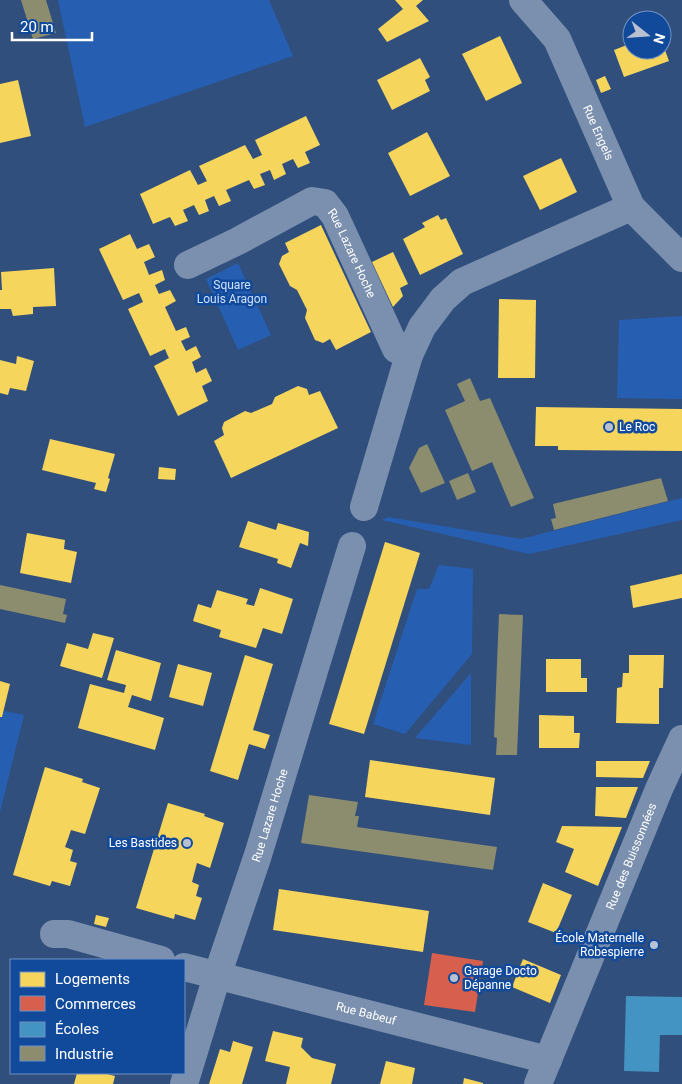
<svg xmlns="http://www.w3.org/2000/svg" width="682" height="1084" font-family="Roboto,sans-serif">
  <rect width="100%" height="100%" fill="#304f7c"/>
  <g fill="#265fb2">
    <path d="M58,0H269L293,56L85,127Z"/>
    <path d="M238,263L271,335L238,350L206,279Z"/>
    <path d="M682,316V399L617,398L619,320Z"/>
    <path d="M682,498V520L529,554L382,520L388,517L521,539Z"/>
    <path d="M439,565L473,569L472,654L405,734L373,724L417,589H429Z"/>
    <path d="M471,673V745L415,738Z"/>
    <path d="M4,711L24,715L0,812V717H2Z"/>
  </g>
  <g fill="#f6d55c">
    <path d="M395,0H423L416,6L429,21L387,42L378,29L403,9Z"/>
    <path d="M500,36L522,83L486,101L462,54Z"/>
    <path d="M662,42L669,61L624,77L614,50L632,43V50H662Z"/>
    <path d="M420,58L430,77L425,80L430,91L392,110L377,80Z"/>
    <path d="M605,76L611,89L601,93L596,80Z"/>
    <path d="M18,80L31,136L0,143V84Z"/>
    <path d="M306,116L320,145L305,152L310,163L298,168L293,159L282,164L286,174L274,180L270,170L260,174L265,185L254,189L249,180L226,190L231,201L219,206L214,196L205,200L209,211L199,215L194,205L183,210L188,221L175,226L170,217L153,224L140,194L190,170L198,185L207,181L199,166L245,145L253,159L262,155L255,140Z"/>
    <path d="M427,132L450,176L410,196L388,153Z"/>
    <path d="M561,158L577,192L540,210L523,176Z"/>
    <path d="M438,215L441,220L446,218L463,254L420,275L403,239L425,227L422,223Z"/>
    <path d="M321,225L371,332L336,350L330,339L323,343L315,340L305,318L307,310L297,290L290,286L279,264L282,256L289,252L285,243Z"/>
    <path d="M130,234L137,249L149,244L155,257L144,262L149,275L162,270L165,280L155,285L159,294L170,290L176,301L165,307L176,331L186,327L190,337L181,341L186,351L196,346L201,357L192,362L196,373L206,368L212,381L202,386L208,401L178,416L154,366L169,358L167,354L165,349L150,356L128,309L143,302L139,293L123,300L99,249Z"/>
    <path d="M393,252L408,284L400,288L403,296L393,307L372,262Z"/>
    <path d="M54,268L56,306L33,307V314L13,316L11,309H0V290H2L1,272Z"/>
    <path d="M499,299L536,300L535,378H498Z"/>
    <path d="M17,356L34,361L26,391L10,388L8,395L0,393V360L16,364Z"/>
    <path d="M298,386L307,389L309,395L320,391L338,428L231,478L214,441L224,435L222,428L224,422L245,411L251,413L272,404L275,397Z"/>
    <path d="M536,407L682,409V451L558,450V446H535Z"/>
    <path d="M50,439L115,454L108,478L110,479L106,492L94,489L96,483L42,470Z"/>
    <path d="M159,467L176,469L175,480L158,479Z"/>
    <path d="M248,521L276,530L278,523L309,532L308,546L300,543L291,568L277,563L278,559L239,547Z"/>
    <path d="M27,533L65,540L64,549L77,552L71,583L20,573Z"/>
    <path d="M385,542L420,553L364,734L329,724Z"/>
    <path d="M682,574V598L633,608L630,586Z"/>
    <path d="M260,588L293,599L282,634L263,628L256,648L219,637L221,630L193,621L198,604L211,608L217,590L248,599L246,604L254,606Z"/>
    <path d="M93,633L114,638L102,678L60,666L67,643L88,649Z"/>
    <path d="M116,650L161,663L151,701L132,695L128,707L164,718L155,750L78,728L90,684L124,693L126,685L107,680Z"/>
    <path d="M245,655L273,664L253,730L270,735L265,749L249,744L238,780L210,771Z"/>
    <path d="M629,655H664L663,688H659V724L616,723L617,688L622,687L623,673H629Z"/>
    <path d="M546,659H581V678H587V692H546Z"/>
    <path d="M178,664L212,673L203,706L169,697Z"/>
    <path d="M0,681L10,684L2,717H0Z"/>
    <path d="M539,715L574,716V733H580L579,748H539Z"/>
    <path d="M370,760L495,778L490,815L365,797Z"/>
    <path d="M596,761H650L643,778L596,777Z"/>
    <path d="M45,767L83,779L82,782L100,788L85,834L71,830L68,839L65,847L73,850L70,861L77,863L70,886L52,881L50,886L13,875Z"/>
    <path d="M596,787H638L626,818L595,816Z"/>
    <path d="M168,803L205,814L204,816L224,823L210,868L197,863L192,882L199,885L196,896L202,898L195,920L175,914L174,919L136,908Z"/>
    <path d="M562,826L622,827L598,886L565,872L574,849L556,842Z"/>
    <path d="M543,883L572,895L556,933L528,922Z"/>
    <path d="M279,889L429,911L423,952L273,930Z"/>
    <path d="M96,915L109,918L106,927L94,924Z"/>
    <path d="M523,959L561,975L550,1003L512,987Z"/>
    <path d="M273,1031L303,1038L301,1047L312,1058L336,1064L331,1084H286L290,1067L265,1061Z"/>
    <path d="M233,1041L253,1047L242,1084H209L220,1049L230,1052Z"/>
    <path d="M386,1061L415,1068L412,1084H380Z"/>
    <path d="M77,1073H103L115,1076L113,1084H74Z"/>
    <path d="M464,1078L483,1083V1084H463Z"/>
  </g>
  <path fill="#d6604d" d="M432,953L483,961L475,1012L424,1005Z"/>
  <path fill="#4393c3" d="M626,996L682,997V1035H660L659,1072L624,1071Z"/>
  <g fill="#8c8c6e">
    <path d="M21,0H46L56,33L33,39Z"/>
    <path d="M470,378L480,401L490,398L534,498L511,507L492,462L472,471L445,410L465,401L457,384Z"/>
    <path d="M427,444L445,483L421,493L409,468L419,448Z"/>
    <path d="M468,473L476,492L457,500L449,481Z"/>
    <path d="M661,478L668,501L554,530L551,519L556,518L553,504Z"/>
    <path d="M0,585L66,599L63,614L67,615L65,623L0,609Z"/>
    <path d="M499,614L523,615L517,755H496L497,738L494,737Z"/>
    <path d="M309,795L358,802L355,816H359L357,827L497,847L493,870L301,843Z"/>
  </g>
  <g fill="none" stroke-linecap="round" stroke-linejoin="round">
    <g stroke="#7b90ae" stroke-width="28">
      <path id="s1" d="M523,0L557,39L631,207L682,258"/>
      <path id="s2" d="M188,265L238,241L312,201L325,203L335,216L396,349L409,355"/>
      <path d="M364,507L409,355L422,327L443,299L462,282L631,207"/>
      <path d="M54,934H68L161,960"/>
      <path id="s3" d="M184,967L548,1060"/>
      <path id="s4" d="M184,1084L217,976L258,855L352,546"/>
      <path id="s5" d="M538,1084L659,789L682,739"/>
    </g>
  </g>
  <g fill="#b7c1d1" stroke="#11499b" stroke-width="2">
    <circle cx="609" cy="427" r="5"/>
    <circle cx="187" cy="843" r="5"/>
    <circle cx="654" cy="945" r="5"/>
    <circle cx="454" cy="978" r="5"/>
  </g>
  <g text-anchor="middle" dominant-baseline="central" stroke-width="5" stroke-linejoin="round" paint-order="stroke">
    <g font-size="12" fill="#fff" stroke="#11499b">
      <text stroke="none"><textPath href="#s1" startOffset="154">Rue Engels</textPath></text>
      <text stroke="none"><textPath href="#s2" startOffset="210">Rue Lazare Hoche</textPath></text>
      <text stroke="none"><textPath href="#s4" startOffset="282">Rue Lazare Hoche</textPath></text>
      <text stroke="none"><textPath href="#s5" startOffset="246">Rue des Buissonnées</textPath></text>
      <text stroke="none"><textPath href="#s3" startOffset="188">Rue Babeuf</textPath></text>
    </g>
    <g font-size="12" fill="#cee2fe" stroke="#11499b">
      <text x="232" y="285">Square<tspan x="232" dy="14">Louis Aragon</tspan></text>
    </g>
    <g font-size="12" fill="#fff" stroke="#11499b" text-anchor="start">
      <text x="619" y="427">Le Roc</text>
      <text x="177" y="843" text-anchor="end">Les Bastides</text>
      <text x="644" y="938" text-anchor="end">École Maternelle<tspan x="644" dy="14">Robespierre</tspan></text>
      <text x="464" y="971">Garage Docto<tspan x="464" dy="14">Dépanne</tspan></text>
    </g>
  </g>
  <rect x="10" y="959" width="175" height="115" fill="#11499b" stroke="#7092c3"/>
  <rect x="20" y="972" width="25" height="15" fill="#f6d55c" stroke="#7092c3"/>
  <text x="55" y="984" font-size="15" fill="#ffffff">Logements</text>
  <rect x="20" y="996" width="25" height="15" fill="#d6604d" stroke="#7092c3"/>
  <text x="55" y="1009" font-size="15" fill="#ffffff">Commerces</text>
  <rect x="20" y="1022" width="25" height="15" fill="#4393c3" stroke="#7092c3"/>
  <text x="55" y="1034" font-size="15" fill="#ffffff">Écoles</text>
  <rect x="20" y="1046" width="25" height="15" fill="#8c8c6e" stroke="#7092c3"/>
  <text x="55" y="1059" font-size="15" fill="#ffffff">Industrie</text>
  <g transform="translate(647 35) rotate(107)"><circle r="24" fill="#11499b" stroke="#7092c3"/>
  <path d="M0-4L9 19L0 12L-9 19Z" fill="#b7c1d1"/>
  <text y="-8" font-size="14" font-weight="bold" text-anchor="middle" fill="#ffffff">N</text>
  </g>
  <path d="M12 32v8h80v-8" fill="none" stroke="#ffffff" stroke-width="2.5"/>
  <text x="20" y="32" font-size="15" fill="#ffffff" stroke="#11499b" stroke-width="4" paint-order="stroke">20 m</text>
</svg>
